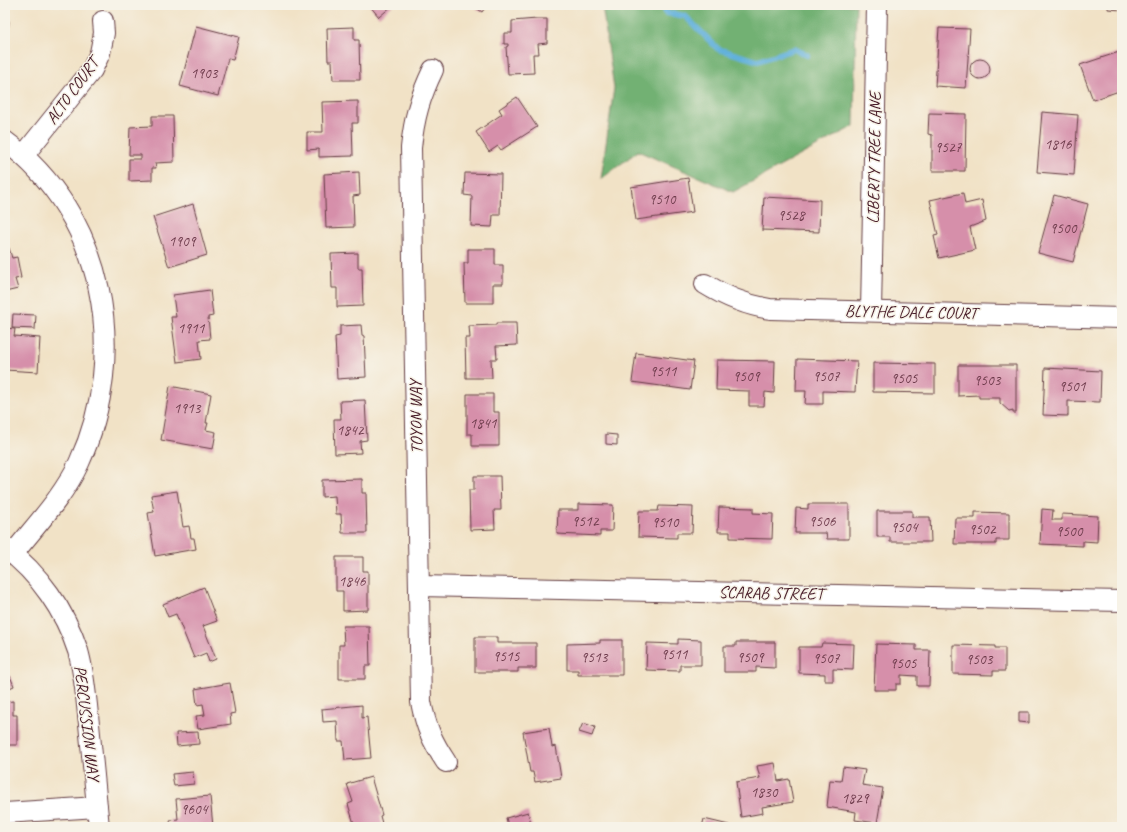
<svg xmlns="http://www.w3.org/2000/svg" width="1127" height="832" font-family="Caveat,sans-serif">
  <rect width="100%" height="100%" fill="#f7f3e8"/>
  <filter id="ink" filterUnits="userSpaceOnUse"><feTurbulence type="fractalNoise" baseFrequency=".025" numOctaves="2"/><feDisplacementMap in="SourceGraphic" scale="8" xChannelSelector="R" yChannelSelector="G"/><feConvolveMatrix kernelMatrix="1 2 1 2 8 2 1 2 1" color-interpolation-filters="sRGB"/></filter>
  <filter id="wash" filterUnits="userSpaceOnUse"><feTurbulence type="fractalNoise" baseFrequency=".012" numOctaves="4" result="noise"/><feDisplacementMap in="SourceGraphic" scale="16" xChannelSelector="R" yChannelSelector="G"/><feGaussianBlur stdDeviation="0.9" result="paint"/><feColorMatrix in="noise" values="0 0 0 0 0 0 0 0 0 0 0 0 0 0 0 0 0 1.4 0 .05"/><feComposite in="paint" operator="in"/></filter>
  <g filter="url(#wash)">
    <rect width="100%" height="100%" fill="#f1e2c6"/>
    <path fill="#72b173" stroke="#5e684f" d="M602,5H856L854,126L733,192L638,151L601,179L614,88Z"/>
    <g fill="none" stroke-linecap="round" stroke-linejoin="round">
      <path stroke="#62b1dc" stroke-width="6" d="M664,5L666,13L685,16L718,49L758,61L794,49L807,55"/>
    </g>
    <g id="blocks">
      <g fill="#d68faa">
        <path d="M369,5H393L379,17Z"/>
        <path d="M472,5H487L482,12Z"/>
        <rect x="941" y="5" width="32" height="2"/>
        <path d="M1108,5H1122V10L1108,9Z"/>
        <path d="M537,19H547V43L538,44L539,54H533L534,73L508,74L506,47L508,46V44H504V33H512V21Z"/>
        <path d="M5,21H9L7,45H5Z"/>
        <path d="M196,26L239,37L233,60L228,59L218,96L180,86Z"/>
        <path d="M354,27V40H359L360,80H333L332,61H328L327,28Z"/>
        <path d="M939,28L970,29L966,88L935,86Z"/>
        <path d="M1122,51V90L1093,100L1080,65Z"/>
        <circle cx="980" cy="69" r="10"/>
        <path d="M517,97L537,127L501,150L498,146L489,152L476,132L502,114L499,109Z"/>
        <path d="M358,101V123H352L353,156L319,157V149L307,150V132H323L322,102Z"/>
        <path d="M1042,112L1078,115L1074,175L1037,172Z"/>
        <path d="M929,113L966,114L965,171H932V135L928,134Z"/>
        <path d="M152,116H173L174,162L155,163L156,168H152V180L129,181V159H141V155H129L130,127L152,126Z"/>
        <path d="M359,172L360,195L353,196L354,227L326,228L324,174Z"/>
        <path d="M465,173L501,174L500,215H493L492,227L471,226L472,196L464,195Z"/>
        <path d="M688,178L693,212L636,220L631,187Z"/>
        <path d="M963,193L965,204L982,200L986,221L970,227L975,250L939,258L934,236L938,235L930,200Z"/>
        <path d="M1054,195L1088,204L1073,262L1038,253Z"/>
        <path d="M764,197L820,200L819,232L762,230Z"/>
        <path d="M193,204L207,255L169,267L153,217Z"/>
        <path d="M5,240L7,248H9L12,258L17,257L21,278L15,279L18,289L5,292Z"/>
        <path d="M468,249H495V265H503V284H493V303H465L464,263H468Z"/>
        <path d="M358,253V268H362L363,306L337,307V288H332L331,254Z"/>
        <path d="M210,290L213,316L208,317L210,339L199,340L201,359L177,362L171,317H176L173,295Z"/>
        <path d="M13,314L36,315L35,329L12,328Z"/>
        <path d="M496,323H516L517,345L496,346L497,359H491L492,378H466L465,338H470L469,326L496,325Z"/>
        <path d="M361,325L362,335L364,336L366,377L337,379L335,337L340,336V326Z"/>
        <path d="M5,328L15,329L14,336L40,338L38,372L5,370Z"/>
        <path d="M636,353L694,361L690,390L632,382Z"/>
        <path d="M797,359L857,361L855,392L823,391V404H805L806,391H796Z"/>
        <path d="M717,360L775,361L774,393L765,392L764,406H749V391L716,390Z"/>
        <path d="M873,363L935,364V393L873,392Z"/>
        <path d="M958,365H1016V413H1013V410L1009,411L1000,403V398H979V395L958,396Z"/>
        <path d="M1045,368L1101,371L1100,402L1068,401V416L1043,415Z"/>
        <path d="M170,386L211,394L206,423H208L206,430L216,432L213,449L161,440Z"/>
        <path d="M467,394H493V412H499V446H472V434H467Z"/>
        <path d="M365,400L367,440L360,441L361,453L335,454L334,419H341L340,401Z"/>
        <path d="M606,434L617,435V445L606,444Z"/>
        <path d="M474,476H500L501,510H494L495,529L470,530L469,490H474Z"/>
        <path d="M362,479V493H366L367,533H342L341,514H336L335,496L322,497V480Z"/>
        <path d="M177,491L183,527L189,526L191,538H194L196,549L155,556L148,513L154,512L151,495Z"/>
        <path d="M578,504L613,505L612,531H600V536L557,534L558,510H578Z"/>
        <path d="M808,504H849V539H827L826,533H795L796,508L808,509Z"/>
        <path d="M659,506L693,507L692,533H677V538L638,537L639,511H658Z"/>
        <path d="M719,507L753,508V513L773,514L772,539L730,538V532H718Z"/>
        <path d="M1042,509L1053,510L1052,520H1062V514L1098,516L1097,542L1083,541V546L1040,544Z"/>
        <path d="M877,511H912V517H930L931,542H890V537H877Z"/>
        <path d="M975,512L1009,513V540H996V544H954L955,518H975Z"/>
        <path d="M336,557H363V571H368V610L343,611V591H336Z"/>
        <path d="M204,587L217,621L203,626L216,659L209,662L206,653L194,658L176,614L168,617L163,604Z"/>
        <path d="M343,626H369L370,666H365V679H339V645H344Z"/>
        <path d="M475,637H497V643H536V668H518V672H475Z"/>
        <path d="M678,639L701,640V665H680V671L646,670L647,643L678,644Z"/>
        <path d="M600,640H622V675H578V670H567V644L600,643Z"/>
        <path d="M736,642H775V668L756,667V672H724V646H736Z"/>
        <path d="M822,643L854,644L853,670L833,669V681H825V674L799,673V647H821Z"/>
        <path d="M876,644L916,645V650H930L929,686H917V676L901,675V684H896V690H874Z"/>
        <path d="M953,645L995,646V648H1005V671H993V675L953,674Z"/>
        <path d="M10,676L14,686L5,690V678Z"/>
        <path d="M230,683L235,713L230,714L231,724L198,729L196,716L205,715L203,704L197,705L195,689Z"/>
        <path d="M13,701V715H17V745H5V702Z"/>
        <path d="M362,705V718L367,717L371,758L345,760L343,741H338L337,721L323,722L322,709Z"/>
        <path d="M1019,712H1029V723L1019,722Z"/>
        <path d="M583,723L595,727L592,736L579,732Z"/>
        <path d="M549,728L552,747L556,746L561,778L535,782L533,772H530L523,732Z"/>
        <path d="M198,732L199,744L177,746L176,733Z"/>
        <path d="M775,763L778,781L789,779L793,802L762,807L763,813L741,817L736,782L760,778L757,766Z"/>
        <path d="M843,767L865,770L862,785L883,788L877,823L855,820L856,812L827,807L830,780L841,781Z"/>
        <path d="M193,772L194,784L174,786L172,774Z"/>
        <path d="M371,777L382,815L380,816L383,827H355L348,804L353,802L347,784Z"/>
        <path d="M210,796L213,827H171L170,820L178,819L176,799Z"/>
        <path d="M528,812L532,827H501L508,825L506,818Z"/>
        <path d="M704,819L729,825V827H702Z"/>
      </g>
    </g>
  </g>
  <g filter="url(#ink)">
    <use href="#blocks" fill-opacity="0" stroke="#633c42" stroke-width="1"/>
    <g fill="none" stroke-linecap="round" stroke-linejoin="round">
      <defs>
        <g id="minor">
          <path d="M433,70C420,97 414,118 411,148L421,702C426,727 432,741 446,762"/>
          <path d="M5,141C105,215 130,352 79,463C63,497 36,525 13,554"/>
          <path d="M24,155L92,70L100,53L104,33L103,21"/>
          <path d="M705,284C726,297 745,305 770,309L1122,318"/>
          <path d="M871,311L877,5"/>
          <path d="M5,548C39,573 65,611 78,651C85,675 86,699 89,724C92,758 96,793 99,827"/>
          <path d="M419,586L1122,601"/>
          <path d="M5,813L97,807"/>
        </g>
      </defs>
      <use href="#minor" stroke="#633c42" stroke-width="22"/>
      <use href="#minor" stroke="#fff" stroke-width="20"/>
    </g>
  </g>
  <g text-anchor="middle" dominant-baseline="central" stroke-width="3" stroke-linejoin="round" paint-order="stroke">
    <g font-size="15" fill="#6d3b4b">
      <text x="204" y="73">1903</text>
      <text x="1058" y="144">1816</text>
      <text x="948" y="147">9527</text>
      <text x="662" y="199">9510</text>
      <text x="791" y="215">9528</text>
      <text x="1063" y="228">9500</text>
      <text x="182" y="241">1909</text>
      <text x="191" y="328">1911</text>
      <text x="663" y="371">9511</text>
      <text x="746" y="376">9509</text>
      <text x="826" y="376">9507</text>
      <text x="904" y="378">9505</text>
      <text x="987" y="380">9503</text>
      <text x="1072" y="386">9501</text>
      <text x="187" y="408">1913</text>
      <text x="483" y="423">1841</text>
      <text x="350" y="430">1842</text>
      <text x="585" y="521">9512</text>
      <text x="822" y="521">9506</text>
      <text x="665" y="522">9510</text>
      <text x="904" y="527">9504</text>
      <text x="982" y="529">9502</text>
      <text x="1069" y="531">9500</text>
      <text x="352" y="581">1846</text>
      <text x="674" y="654">9511</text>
      <text x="506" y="656">9515</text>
      <text x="594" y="657">9513</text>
      <text x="750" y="657">9509</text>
      <text x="826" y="658">9507</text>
      <text x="979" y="659">9503</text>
      <text x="903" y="663">9505</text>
      <text x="764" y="792">1830</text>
      <text x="855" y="798">1829</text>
      <text x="194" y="809">9604</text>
    </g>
    <g font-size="17" fill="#4a1f2b" stroke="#f7f3e8">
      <text transform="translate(72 91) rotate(-54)">ALTO COURT</text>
      <text transform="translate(874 158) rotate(-89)">LIBERTY TREE LANE</text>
      <text transform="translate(911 312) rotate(1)">BLYTHE DALE COURT</text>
      <text transform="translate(416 417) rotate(-91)">TOYON WAY</text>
      <text transform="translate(771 593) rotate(1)">SCARAB STREET</text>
      <text transform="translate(87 723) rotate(83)">PERCUSSION WAY</text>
    </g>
  </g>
  <rect width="1127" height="832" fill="none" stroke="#f7f3e8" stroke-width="20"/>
</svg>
